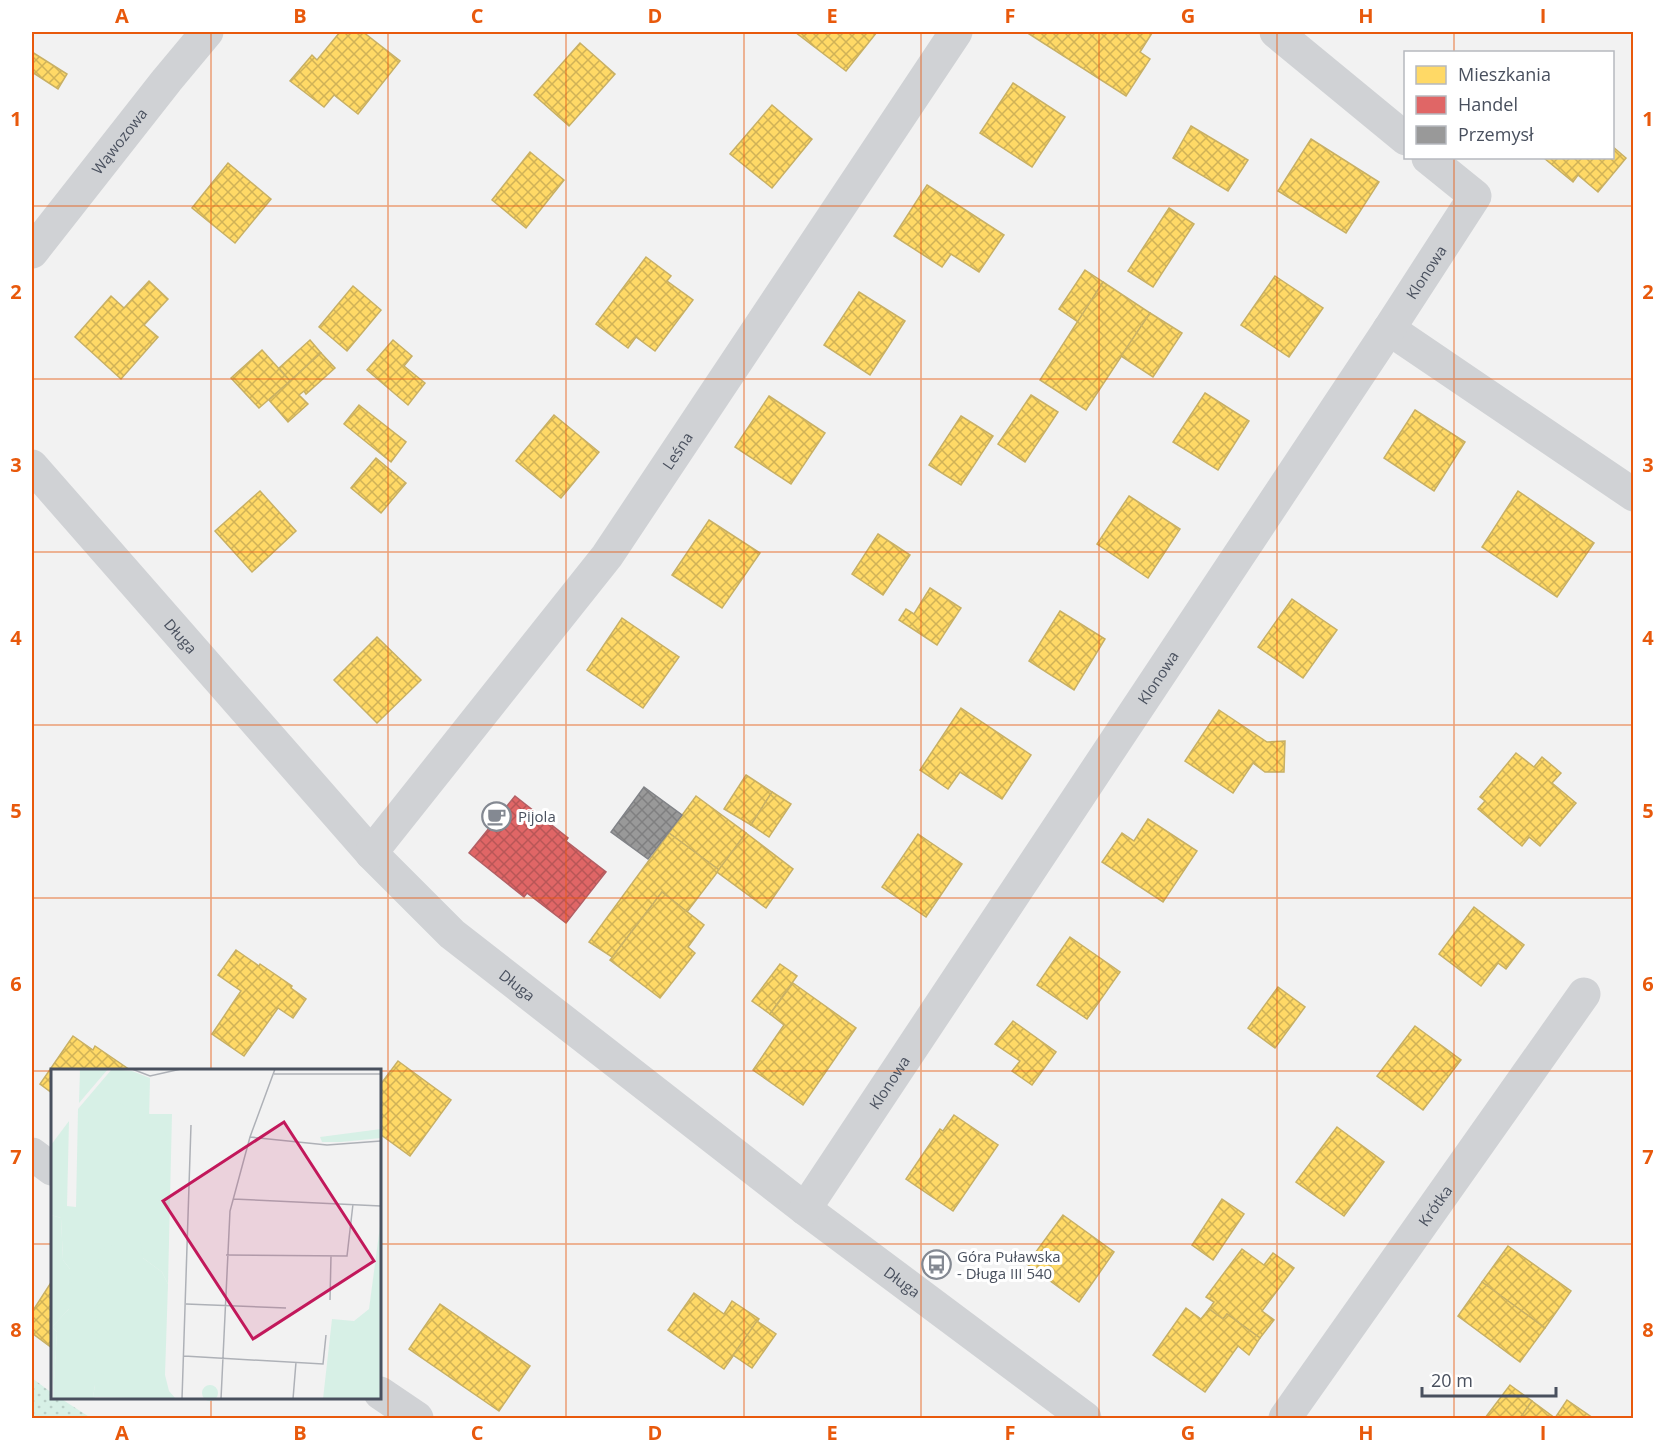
<svg xmlns="http://www.w3.org/2000/svg" width="1665" height="1450" font-family="'Open Sans',sans-serif">
  <defs>
    <pattern id="grass-dots" width="8" height="8" patternUnits="userSpaceOnUse" patternTransform="scale(1.5)"><rect width="8" height="8" fill="#d7f0e6"/><path d="M2 2h.1M6 6h.1" fill="none" stroke="#bad0c8" stroke-width="1.8" stroke-linecap="round"/></pattern>
    <pattern id="homes-cross-hatch" width="8" height="8" patternUnits="userSpaceOnUse" patternTransform="scale(1.5)"><rect width="8" height="8" fill="#ffd966"/><path d="M0 0l8 8M0 8l8-8" fill="none" stroke="#d0b257"/></pattern>
    <pattern id="shops-cross-hatch" width="8" height="8" patternUnits="userSpaceOnUse" patternTransform="scale(1.5)"><rect width="8" height="8" fill="#e06666"/><path d="M0 0l8 8M0 8l8-8" fill="none" stroke="#b85657"/></pattern>
    <pattern id="industry-cross-hatch" width="8" height="8" patternUnits="userSpaceOnUse" patternTransform="scale(1.5)"><rect width="8" height="8" fill="#999"/><path d="M0 0l8 8M0 8l8-8" fill="none" stroke="#7f7f80"/></pattern>
  </defs>
  <rect width="100%" height="100%" fill="#f2f2f2"/>
  <path fill="url(#grass-dots)" d="M32,1378L52,1393V1398H60L91,1418H32Z"/>
  <g fill="url(#homes-cross-hatch)" stroke="#c8b064" stroke-width="1.5">
    <path d="M340,32H363L400,61L358,114L334,95L324,107L290,81L312,55L317,60Z"/>
    <path d="M795,32H877L846,71Z"/>
    <path d="M1026,32H1150L1152,33L1140,52L1150,59L1126,96Z"/>
    <path d="M580,43L615,74L569,126L534,95Z"/>
    <path d="M32,52L67,74L58,89L32,72Z"/>
    <path d="M1013,83L1065,117L1032,167L980,133Z"/>
    <path d="M772,105L812,139L772,188L730,154Z"/>
    <path d="M1191,126L1248,160L1228,191L1173,158Z"/>
    <path d="M1311,139L1379,182L1346,233L1278,191Z"/>
    <path d="M1612,146L1626,158L1598,192L1578,175L1573,182L1544,158H1612Z"/>
    <path d="M530,152L564,180L526,228L492,200Z"/>
    <path d="M228,163L271,199L235,243L192,208Z"/>
    <path d="M927,185L1004,235L979,272L951,254L942,267L894,236Z"/>
    <path d="M1169,208L1194,224L1153,287L1128,271Z"/>
    <path d="M646,257L671,276L667,281L693,300L655,351L636,337L628,348L596,324Z"/>
    <path d="M1085,270L1103,282L1078,322L1059,309Z"/>
    <path d="M1275,276L1323,308L1289,357L1241,325Z"/>
    <path d="M149,281L168,299L144,325L158,337L121,379L75,337L111,296L124,308Z"/>
    <path d="M1103,282L1150,313L1086,410L1040,380Z"/>
    <path d="M353,286L381,310L347,351L319,327Z"/>
    <path d="M859,292L905,321L870,375L824,345Z"/>
    <path d="M1150,313L1182,333L1153,377L1121,356Z"/>
    <path d="M310,340L321,353L290,381L279,368Z"/>
    <path d="M393,340L412,356L404,366L425,383L408,405L367,370Z"/>
    <path d="M262,350L290,381L259,408L231,378Z"/>
    <path d="M321,353L335,368L306,394L304,391L299,395L308,404L288,422L269,400Z"/>
    <path d="M1205,393L1249,421L1218,470L1173,442Z"/>
    <path d="M1031,395L1058,412L1025,462L998,444Z"/>
    <path d="M769,396L825,433L791,484L735,447Z"/>
    <path d="M359,405L406,442L391,462L344,424Z"/>
    <path d="M1415,410L1465,442L1434,491L1384,458Z"/>
    <path d="M554,415L599,452L561,498L516,461Z"/>
    <path d="M961,416L993,436L961,485L929,465Z"/>
    <path d="M376,458L406,483L381,513L351,488Z"/>
    <path d="M260,491L296,531L252,572L215,531Z"/>
    <path d="M1518,491L1594,543L1557,597L1482,547Z"/>
    <path d="M1129,496L1180,529L1148,578L1097,544Z"/>
    <path d="M709,520L760,553L722,608L672,575Z"/>
    <path d="M878,534L910,555L883,595L852,574Z"/>
    <path d="M930,588L961,608L937,645L899,620L906,609L914,614Z"/>
    <path d="M1292,599L1337,630L1303,678L1258,647Z"/>
    <path d="M1060,611L1105,639L1074,690L1029,661Z"/>
    <path d="M622,618L679,657L643,708L587,670Z"/>
    <path d="M377,637L421,680L377,723L334,680Z"/>
    <path d="M961,708L1031,755L1002,799L960,772L948,789L920,770Z"/>
    <path d="M1219,710L1267,742L1285,741L1284,772H1265L1253,763L1233,793L1185,761Z"/>
    <path d="M1516,753L1534,767L1542,757L1561,773L1552,783L1576,803L1540,846L1529,837L1522,846L1478,809L1485,801L1480,797Z"/>
    <path d="M746,775L772,792L751,825L724,809Z"/>
    <path d="M772,792L791,804L769,837L751,825Z"/>
    <path d="M696,796L746,833L719,870L669,833Z"/>
    <path d="M1148,819L1197,851L1163,902L1102,862L1122,833L1134,841Z"/>
    <path d="M669,833L719,870L687,912L662,892L612,957L589,942Z"/>
    <path d="M746,833L793,869L766,908L717,872Z"/>
    <path d="M918,834L962,864L926,917L882,887Z"/>
    <path d="M662,892L704,925L688,947L695,953L660,998L610,960Z"/>
    <path d="M1474,907L1524,945L1506,969L1498,963L1481,986L1439,954Z"/>
    <path d="M1070,937L1120,972L1087,1019L1037,985Z"/>
    <path d="M236,950L259,966L260,964L292,986L291,988L306,999L293,1018L278,1008L244,1056L212,1034L241,991L218,975Z"/>
    <path d="M780,964L797,976L770,1014L752,1001Z"/>
    <path d="M793,983L856,1028L803,1105L753,1070L784,1025L770,1014Z"/>
    <path d="M1278,987L1305,1007L1275,1048L1248,1028Z"/>
    <path d="M1013,1021L1056,1052L1032,1085L1012,1071L1020,1061L995,1044Z"/>
    <path d="M1415,1026L1461,1060L1423,1110L1377,1076Z"/>
    <path d="M73,1036L93,1050L95,1046L130,1070H52V1093L40,1084Z"/>
    <path d="M398,1061L451,1100L410,1156L380,1134V1085Z"/>
    <path d="M954,1115L998,1145L953,1211L906,1179L940,1129L943,1131Z"/>
    <path d="M1337,1127L1384,1162L1344,1216L1296,1182Z"/>
    <path d="M1222,1199L1244,1214L1213,1260L1192,1245Z"/>
    <path d="M1063,1215L1114,1252L1079,1302L1027,1264Z"/>
    <path d="M1508,1246L1571,1291L1545,1328L1482,1282Z"/>
    <path d="M1242,1249L1264,1265L1273,1253L1294,1268L1262,1311L1274,1320L1260,1338L1227,1314L1223,1319L1209,1309L1214,1302L1206,1297Z"/>
    <path d="M52,1281V1348L32,1333V1312Z"/>
    <path d="M1482,1282L1545,1328L1520,1362L1458,1316Z"/>
    <path d="M694,1293L724,1314L732,1301L759,1319L724,1369L668,1330Z"/>
    <path d="M440,1304L530,1366L499,1411L409,1349Z"/>
    <path d="M1186,1308L1201,1319L1209,1309L1223,1319L1227,1314L1260,1338L1249,1355L1238,1346L1205,1392L1153,1355Z"/>
    <path d="M757,1321L776,1334L752,1368L733,1355Z"/>
    <path d="M1510,1385L1532,1401L1520,1418H1485Z"/>
    <path d="M1567,1400L1593,1418H1555Z"/>
    <path d="M1532,1401L1555,1418H1556H1520Z"/>
  </g>
  <path fill="url(#shops-cross-hatch)" stroke="#b35f64" stroke-width="1.5" d="M515,796L568,838L566,841L606,872L566,923L527,893L524,897L469,853Z"/>
  <path fill="url(#industry-cross-hatch)" stroke="#818387" stroke-width="1.5" d="M644,787L682,815L648,859L611,832Z"/>
  <g fill="none" stroke-linecap="round" stroke-linejoin="round">
    <g stroke="#d0d2d5" stroke-width="33">
      <path d="M1276,32L1406,139"/>
      <path id="s1" d="M32,252L167,80L207,32"/>
      <path d="M1389,329L1634,495"/>
      <path id="s2" d="M32,466L371,853L452,934L805,1209L1085,1418"/>
      <path id="s3" d="M371,853L607,556L956,32"/>
      <path d="M32,1154L52,1169"/>
      <path id="s4" d="M805,1209L1389,329L1475,196L1428,158"/>
      <path d="M380,1393L417,1418"/>
      <path id="s5" d="M1285,1418L1584,994"/>
    </g>
  </g>
  <path fill="none" stroke="#e8590c" stroke-width="1.5" stroke-opacity="0.55" d="M211,32V1070M388,32V1418M566,32V1418M744,32V1418M921,32V1418M1099,32V1418M1277,32V1418M1454,32V52M1454,158V1418M32,206H1634M32,379H1634M32,552H1634M32,725H1634M32,898H1634M32,1071H52M380,1071H1634M32,1244H52M380,1244H1634M211,1398V1418"/>
  <defs>
    <symbol id="cafe-ring" viewBox="-11 -11 22 22"><circle r="9.5" fill="#fff" stroke="#848992" stroke-width="1.5"/><path d="M-5.5-4.5H6V0H3Q3 3.5 0 3.5H-2.5Q-5.5 3.5-5.5 0ZM3-3.2v2h1.7v-2ZM-6 4.5H4V6H-6Z" fill="#848992"/></symbol>
    <symbol id="bus-ring" viewBox="-11 -11 22 22"><circle r="9.5" fill="#fff" stroke="#848992" stroke-width="1.5"/><path d="M-5-6H5V4H4V6H2V4H-2V6H-4V4H-5ZM-3.5-4V0h7V-4ZM-3.5 1.2v1.5H-2V1.2ZM2 1.2v1.5H3.5V1.2Z" fill="#848992"/></symbol>
  </defs>
  <g fill-rule="evenodd">
    <use href="#cafe-ring" x="480" y="800" width="33" height="33"/>
    <use href="#bus-ring" x="920" y="1248" width="33" height="33"/>
  </g>
  <g text-anchor="middle" dominant-baseline="central" stroke-width="6" stroke-linejoin="round" paint-order="stroke">
    <g font-size="15" fill="#49505e" stroke="#fff">
      <text stroke="none"><textPath href="#s1" startOffset="141">Wąwozowa</textPath></text>
      <text stroke="none"><textPath href="#s4" startOffset="1124">Klonowa</textPath></text>
      <text stroke="none"><textPath href="#s3" startOffset="506">Leśna</textPath></text>
      <text stroke="none"><textPath href="#s2" startOffset="226">Długa</textPath></text>
      <text stroke="none"><textPath href="#s4" startOffset="638">Klonowa</textPath></text>
      <text stroke="none"><textPath href="#s2" startOffset="712">Długa</textPath></text>
      <text stroke="none"><textPath href="#s4" startOffset="152">Klonowa</textPath></text>
      <text stroke="none"><textPath href="#s5" startOffset="260">Krótka</textPath></text>
      <text stroke="none"><textPath href="#s2" startOffset="1198">Długa</textPath></text>
    </g>
    <g font-size="15" fill="#49505e" stroke="#fff" text-anchor="start">
      <text x="518" y="816">Pijola</text>
      <text x="957" y="1256">Góra Puławska<tspan x="957" dy="17">- Długa III 540</tspan></text>
    </g>
  </g>
  <g transform="translate(51 1069)">
    <rect width="330" height="330" fill="#f2f2f2"/>
    <path d="M29,0H57L28,34ZM61,0L81,2L79,82L98,53V45H121L117,215L111,203L92,189L73,185L53,317L44,316L42,328L48,330H2L6,263L1,258L18,240L19,200L12,191L10,149L0,146V76L18,52L16,137L25,138L27,40Z" fill="#d7f0e6"/>
    <path d="M81,2L99,9L98,53L110,57L119,73L105,103H90L89,86L79,82L78,39L69,34L72,11ZM330,60V69L290,73H271L269,68ZM0,146L10,149L12,191L19,200L22,221L18,240L1,258L6,263L2,330ZM330,150V330H272L281,250L303,252L318,240ZM73,171H89L92,189L111,203L117,215L114,306L118,322L125,330L42,328L44,316H53V306L44,302L48,181L62,176L73,184ZM151 324a8 8 0 1 1 16 0a8 8 0 1 1-16 0Z" fill="#d7f0e6"/>
    <path fill="none" stroke="#aeb1b7" stroke-width="1.5" d="M81,0L99,7L130,0M223,5H330M199,68L276,76L330,72M182,130L330,137M175,186L296,187L302,135M279,231L280,187M135,235L235,239M133,287L272,295L275,266M131,330L140,56M170,330L179,142L199,68L224,0M242,330L245,293"/>
    <path fill="#c2185b" fill-opacity="0.15" stroke="#c2185b" stroke-width="3" d="M233,53L323,192L202,270L112,132Z"/>
    <rect width="330" height="330" fill="none" stroke="#49505e" stroke-width="3"/>
  </g>
  <rect width="1665" height="1450" fill="none" stroke="#ffffff" stroke-width="66"/>
  <rect x="1404" y="51" width="210" height="108" fill="#ffffff" stroke="#b6b9bf" stroke-width="1.5"/>
  <rect x="1416" y="66" width="30" height="18" fill="#ffd966" stroke="#b6b9bf" stroke-width="1.5"/>
  <text x="1458" y="81" font-size="18" fill="#49505e">Mieszkania</text>
  <rect x="1416" y="96" width="30" height="18" fill="#e06666" stroke="#b6b9bf" stroke-width="1.5"/>
  <text x="1458" y="111" font-size="18" fill="#49505e">Handel</text>
  <rect x="1416" y="126" width="30" height="18" fill="#999999" stroke="#b6b9bf" stroke-width="1.5"/>
  <text x="1458" y="141" font-size="18" fill="#49505e">Przemysł</text>
  <path d="M1422 1387v9h134v-9" fill="none" stroke="#49505e" stroke-width="3"/>
  <text x="1431" y="1387" font-size="18" fill="#49505e" stroke="#ffffff" stroke-width="4.5" paint-order="stroke">20 m</text>
  <rect x="33" y="33" width="1599" height="1384" fill="none" stroke="#e8590c" stroke-width="2"/>
  <g font-size="20" text-anchor="middle" font-weight="bold" fill="#e8590c">
    <text x="122" y="23">A</text>
    <text x="300" y="23">B</text>
    <text x="477" y="23">C</text>
    <text x="655" y="23">D</text>
    <text x="832" y="23">E</text>
    <text x="1010" y="23">F</text>
    <text x="1188" y="23">G</text>
    <text x="1366" y="23">H</text>
    <text x="1543" y="23">I</text>
    <text x="16" y="126">1</text>
    <text x="1648" y="126">1</text>
    <text x="16" y="299">2</text>
    <text x="1648" y="299">2</text>
    <text x="16" y="472">3</text>
    <text x="1648" y="472">3</text>
    <text x="16" y="645">4</text>
    <text x="1648" y="645">4</text>
    <text x="16" y="818">5</text>
    <text x="1648" y="818">5</text>
    <text x="16" y="991">6</text>
    <text x="1648" y="991">6</text>
    <text x="16" y="1164">7</text>
    <text x="1648" y="1164">7</text>
    <text x="16" y="1337">8</text>
    <text x="1648" y="1337">8</text>
    <text x="122" y="1440">A</text>
    <text x="300" y="1440">B</text>
    <text x="477" y="1440">C</text>
    <text x="655" y="1440">D</text>
    <text x="832" y="1440">E</text>
    <text x="1010" y="1440">F</text>
    <text x="1188" y="1440">G</text>
    <text x="1366" y="1440">H</text>
    <text x="1543" y="1440">I</text>
  </g>
</svg>
